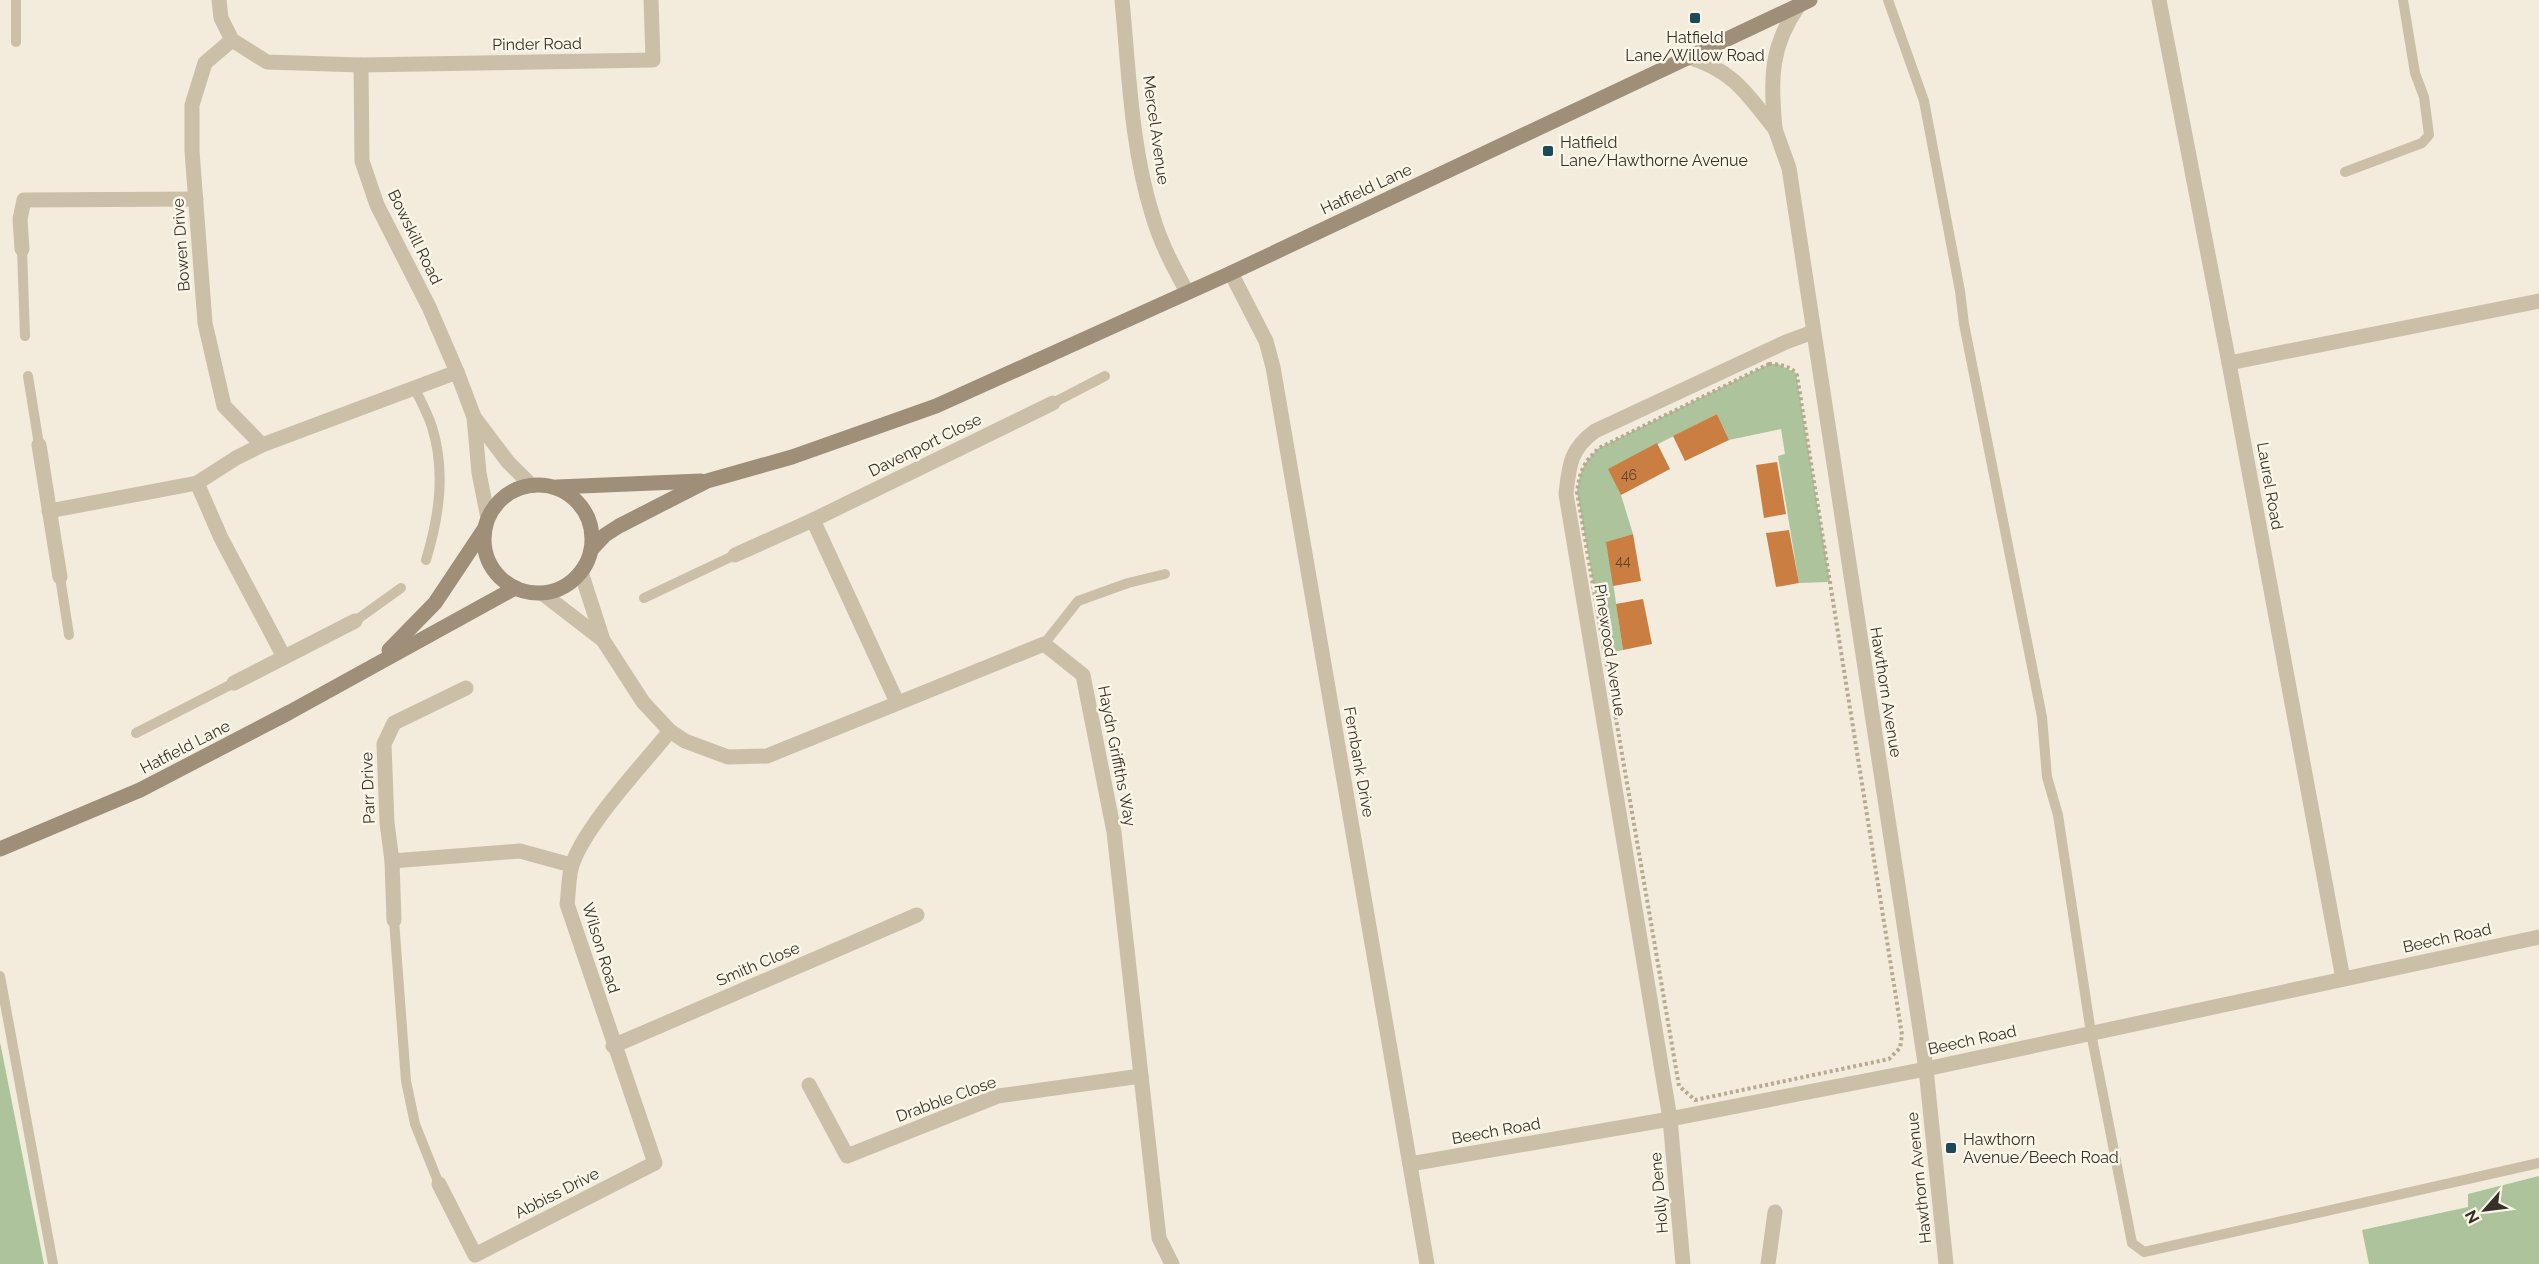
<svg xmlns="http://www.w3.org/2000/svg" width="2539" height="1264" font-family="Raleway,sans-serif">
  <rect width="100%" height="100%" fill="#f3ecdc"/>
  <g fill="#adc39b">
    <path d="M1769,364H1778L1796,373L1830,582L1799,583L1778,456L1785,454L1781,429L1729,440L1717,414L1609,469L1621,495L1633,534L1607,542L1623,650L1606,654L1577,492C1580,471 1583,463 1599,448Z"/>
    <path d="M0,1042L44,1264H0Z"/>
    <path d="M2539,1176V1264H2369L2362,1230L2468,1207V1194Z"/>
  </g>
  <g fill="#ca7e42">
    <path d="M1717,414L1729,440L1685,461L1673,436Z"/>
    <path d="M1657,443L1670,469L1621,495L1608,469Z"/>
    <path d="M1777,462L1786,514L1764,518L1756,465Z"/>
    <path d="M1789,530L1799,583L1776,587L1766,533Z"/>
    <path d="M1633,534L1641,581L1613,586L1606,542Z"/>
    <path d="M1643,599L1652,644L1623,650L1616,604Z"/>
  </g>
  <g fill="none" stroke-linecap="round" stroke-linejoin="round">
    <path stroke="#b8a991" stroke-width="4" stroke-dasharray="3 3" stroke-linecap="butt" d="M1769,364C1779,364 1792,366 1797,375L1902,1035L1900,1048L1889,1059L1695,1100L1679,1086L1577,492C1580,471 1583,463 1599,448Z"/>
    <g stroke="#ccbfa7" stroke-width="10">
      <path d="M1888,0L1924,101L1960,291L1964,324L2042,717L2047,777L2058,815L2091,1033L2132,1243L2144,1252L2539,1163"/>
      <path d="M16,42V0"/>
      <path d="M2345,172L2422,143L2429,135L2424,97L2415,73L2403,0"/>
      <path d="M22,249L25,336"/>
      <path d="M28,376L39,445"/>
      <path d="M415,389C421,401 428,414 432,427C446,472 439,517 426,560"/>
      <path d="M1053,403L1105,376"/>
      <path d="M60,577L69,635"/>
      <path d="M644,598L735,555"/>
      <path d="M355,621L401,588"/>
      <path d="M1044,644L1078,601L1128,583L1165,574"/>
      <path d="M136,733L234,683"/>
      <path d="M394,920L406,1081L415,1124L439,1184"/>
      <path d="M0,976L53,1264"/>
    </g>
    <g stroke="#ccbfa7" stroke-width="15">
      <path d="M219,0L221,18L232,40L267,62L361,65L653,60L651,0"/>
      <path d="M1122,0C1129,72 1131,148 1153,217C1161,244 1174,268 1187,292"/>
      <path d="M2159,0L2229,363L2343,979"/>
      <path d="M232,40L205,63L192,105V151L205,323L224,406L262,445"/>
      <path d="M1688,57C1733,70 1747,94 1775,129C1771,79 1769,48 1799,5"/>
      <path d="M361,65L362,161L377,205L429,307L457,372L474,417L479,473L488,518"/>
      <path d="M1775,129L1789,168L1926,1069L1946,1264"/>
      <path d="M22,249L20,219L24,200L196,199"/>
      <path d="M1231,273L1266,341L1273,367L1427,1264"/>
      <path d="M2229,363L2539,301"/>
      <path d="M474,417L508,462L531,485"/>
      <path d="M39,445L60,577"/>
      <path d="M197,483L221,538L284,657"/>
      <path d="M49,511L197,483L236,458L262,445L457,372"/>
      <path d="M813,520L1053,403"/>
      <path d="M735,555L813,520L897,702"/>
      <path d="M581,572L603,640L643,702L670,731L685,741L728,757L767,756L1044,644L1083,675L1114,832L1159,1238L1172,1264"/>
      <path d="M542,593L603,640"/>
      <path d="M234,683L355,621"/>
      <path d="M466,688L394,723L384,744L387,823L392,861L520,851L571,865"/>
      <path d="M392,861L394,920"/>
      <path d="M613,1046L917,915"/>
      <path d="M809,1085L847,1156L998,1096L1141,1076"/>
      <path d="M1410,1164L1670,1119L1926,1069L2539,937"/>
      <path d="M439,1184L475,1255L655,1163L567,904C569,891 568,875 573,862C589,821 641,767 670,731"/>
      <path d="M1683,1264L1670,1119L1566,494C1569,466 1570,449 1595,431L1786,342L1813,332"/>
      <path d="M1768,1264L1775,1212"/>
    </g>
    <g stroke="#9f8e78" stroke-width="15">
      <circle cx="538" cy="539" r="54"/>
      <path d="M557,487L701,481"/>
      <path d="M591,550L605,535L619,526L707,481L792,457L936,406L1231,273L1810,0"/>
      <path d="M389,650L435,603L485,528"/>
      <path d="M0,849L140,790L290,712L515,588"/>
    </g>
  </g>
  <g fill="#1c4a5b" stroke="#faf6e8" stroke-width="2">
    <rect x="1689" y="12" width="12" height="12" rx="3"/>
    <rect x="1542" y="145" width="12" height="12" rx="3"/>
    <rect x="1945" y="1142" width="12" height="12" rx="3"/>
  </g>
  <g text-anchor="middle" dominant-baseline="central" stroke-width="5" stroke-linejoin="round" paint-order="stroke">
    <g font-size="14" fill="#5c442e">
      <text x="1629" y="475">46</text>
      <text x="1623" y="561">44</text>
    </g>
    <g font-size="16" fill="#383028" stroke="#faf6e8" text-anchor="start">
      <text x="1695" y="37" text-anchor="middle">Hatfield<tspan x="1695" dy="18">Lane/Willow Road</tspan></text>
      <text x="1560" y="142">Hatfield<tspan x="1560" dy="18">Lane/Hawthorne Avenue</tspan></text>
      <text x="1963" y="1139">Hawthorn<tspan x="1963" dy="18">Avenue/Beech Road</tspan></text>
    </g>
    <g font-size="16" fill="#383028" stroke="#faf6e8">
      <text transform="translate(537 44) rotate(-1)">Pinder Road</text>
      <text transform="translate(1156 130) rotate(82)">Mercel Avenue</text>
      <text transform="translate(1366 189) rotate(-25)">Hatfield Lane</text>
      <text transform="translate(415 237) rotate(64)">Bowskill Road</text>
      <text transform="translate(181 245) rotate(-94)">Bowen Drive</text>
      <text transform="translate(925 445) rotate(-26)">Davenport Close</text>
      <text transform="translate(2270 486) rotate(80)">Laurel Road</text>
      <text transform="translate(1610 650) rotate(81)">Pinewood Avenue</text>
      <text transform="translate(1886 692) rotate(81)">Hawthorn Avenue</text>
      <text transform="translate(185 747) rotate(-27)">Hatfield Lane</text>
      <text transform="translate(1117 756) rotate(79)">Haydn Griffiths Way</text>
      <text transform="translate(1359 762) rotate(80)">Fernbank Drive</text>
      <text transform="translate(368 788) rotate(-92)">Parr Drive</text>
      <text transform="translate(2447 938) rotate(-12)">Beech Road</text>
      <text transform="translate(601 948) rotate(73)">Wilson Road</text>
      <text transform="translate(758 964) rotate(-23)">Smith Close</text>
      <text transform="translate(1972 1040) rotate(-12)">Beech Road</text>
      <text transform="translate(946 1099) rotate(-20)">Drabble Close</text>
      <text transform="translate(1496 1131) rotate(-10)">Beech Road</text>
      <text transform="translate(1919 1178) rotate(-96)">Hawthorn Avenue</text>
      <text transform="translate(557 1193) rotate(-27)">Abbiss Drive</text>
      <text transform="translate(1659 1193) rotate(-95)">Holly Dene</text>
    </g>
  </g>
  <g transform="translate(2485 1210) rotate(242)" stroke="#faf6e8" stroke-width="4.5" paint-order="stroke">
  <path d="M0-4.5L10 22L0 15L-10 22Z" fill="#383028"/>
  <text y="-9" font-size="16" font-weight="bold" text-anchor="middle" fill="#383028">N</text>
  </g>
</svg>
